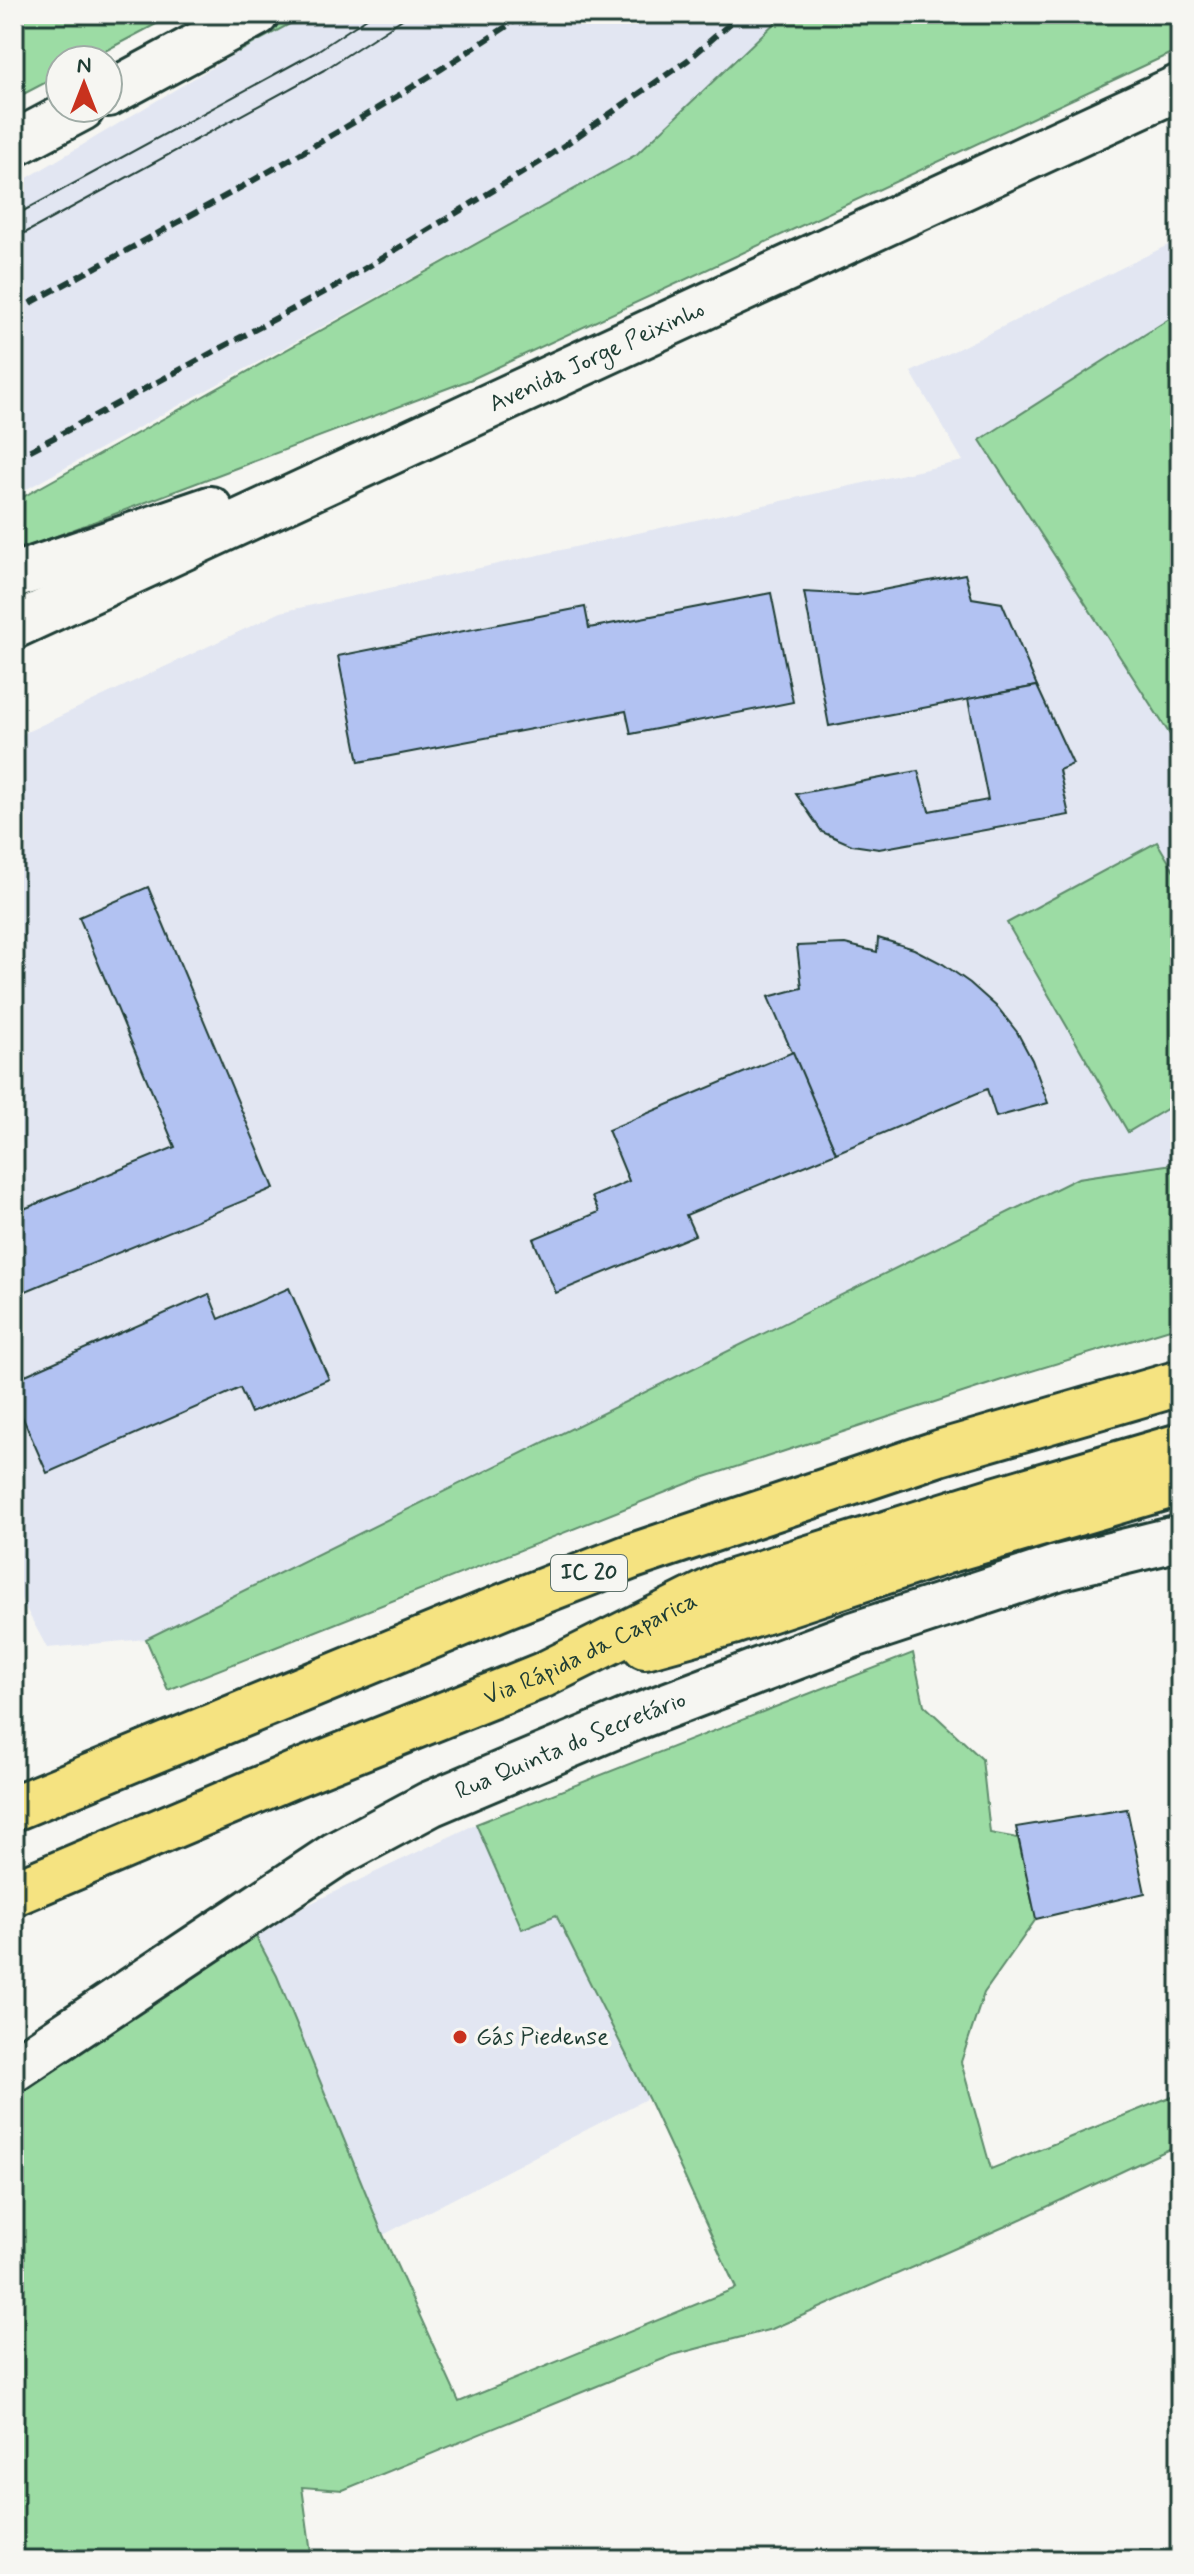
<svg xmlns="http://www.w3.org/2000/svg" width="1194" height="2574" font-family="Mynerve,sans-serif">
  <rect width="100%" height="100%" fill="#f6f6f2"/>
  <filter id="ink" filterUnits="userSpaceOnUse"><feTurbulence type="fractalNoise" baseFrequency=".0125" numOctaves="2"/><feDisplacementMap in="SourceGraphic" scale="16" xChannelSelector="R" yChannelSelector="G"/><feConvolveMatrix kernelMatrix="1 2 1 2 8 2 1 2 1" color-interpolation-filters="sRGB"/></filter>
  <g filter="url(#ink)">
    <g fill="#e2e6f2">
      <path d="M308,14H784L637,154L14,496V186L238,52Z"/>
      <path d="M1180,239V1163L1078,1178L146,1639L47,1648L14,1586V738L281,612L963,461L911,372Z"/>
      <path d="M476,1824L522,1928L556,1914L648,2098L383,2235L277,1976L253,1931Z"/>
    </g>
    <g fill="#9cdca4" stroke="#5e8c6c" stroke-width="2">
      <path d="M14,14H175L88,60H60V75L14,99Z"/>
      <path d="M292,14H308L238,52Z"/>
      <path d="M784,14H1180V49L472,379L14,552V502L637,154Z"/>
      <path d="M1180,312V750L980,440Z"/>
      <path d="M1157,842L1180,881V1101L1128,1132L1007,923Z"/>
      <path d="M1180,1163V1326L1002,1380L699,1479L168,1690L146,1639L1078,1178Z"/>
      <path d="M913,1653L924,1705L982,1759L990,1833L1018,1838L1036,1919L984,1993L961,2062L991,2169L1180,2093V2144L1006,2226L772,2329L673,2355L343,2490L302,2487L312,2560H14V2097L170,1986L253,1931L277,1976L383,2235L459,2402L736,2288L648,2098L556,1915L522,1929L476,1824Z"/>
    </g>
    <g fill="#b2c2f2" stroke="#1f3d34" stroke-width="2">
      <path d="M965,574L972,598L1002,603L1037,686L829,726L804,592L857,595Z"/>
      <path d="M771,593L793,702L631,734L626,711L359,762L338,656L585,607L589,628Z"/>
      <path d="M1037,686L1073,764L1059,770L1069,815L879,849L852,845L822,832L796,794L918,771L929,811L988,800L968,699Z"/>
      <path d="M148,887L274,1188L14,1296V1213L175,1147L79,917Z"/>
      <path d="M878,938L914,949L943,964L970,983L998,1008L1017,1032L1032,1060L1048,1103L996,1117L987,1089L836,1153L768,997L802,988L797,946L845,944L877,952Z"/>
      <path d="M793,1052L836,1153L686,1215L695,1235L556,1293L533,1239L599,1212L592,1197L629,1181L608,1130Z"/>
      <path d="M289,1288L329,1379L251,1413L240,1388L47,1473L14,1398V1380L209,1294L219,1319Z"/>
      <path d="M1127,1809L1145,1893L1036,1919L1016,1827Z"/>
    </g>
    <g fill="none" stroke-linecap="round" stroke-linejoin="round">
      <defs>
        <g id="minor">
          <path d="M108,94L256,14"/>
          <path d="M14,144L82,108"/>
          <path d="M14,576L210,509"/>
          <path id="s1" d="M14,626L1180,87"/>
          <path id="s2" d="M14,2069L335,1855L430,1804L634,1718L853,1635L1057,1568L1180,1538"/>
        </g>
        <g id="highway">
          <path d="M645,1646L732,1622L943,1552L1180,1483"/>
          <path d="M14,1808L507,1605L630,1557L939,1453L1180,1383"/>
          <path id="s3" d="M14,1893L293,1775L543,1675L723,1585L991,1501L1180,1446"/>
        </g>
      </defs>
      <use href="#minor" stroke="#1f3d34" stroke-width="50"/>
      <use href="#highway" stroke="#1f3d34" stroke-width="50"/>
      <path stroke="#1f3d34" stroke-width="5" stroke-dasharray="8 6" stroke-linecap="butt" d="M295,21L308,14"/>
      <use href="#minor" stroke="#f6f6f2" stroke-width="44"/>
      <use href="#highway" stroke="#f5e381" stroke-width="44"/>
      <g stroke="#1f3d34" stroke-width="2">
        <path d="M14,216L314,53L373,14"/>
        <path d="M14,239L324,70L410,14"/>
      </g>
      <g stroke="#1f3d34" stroke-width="6" stroke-dasharray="12 6" stroke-linecap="butt">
        <path d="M14,312C187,217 362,125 525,14"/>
        <path d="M14,459L336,286L540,162L688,60L741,14"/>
      </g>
    </g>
  </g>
  <circle fill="#c8321e" stroke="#f6f6f2" stroke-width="3" cx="460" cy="2037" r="8"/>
  <g text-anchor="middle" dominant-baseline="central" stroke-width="7" stroke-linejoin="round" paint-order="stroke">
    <rect fill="#f6f6f2" stroke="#60746d" stroke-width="2" x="551" y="1555" width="76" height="36" rx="6"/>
    <g font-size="22" font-weight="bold" fill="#1f3d34">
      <text x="589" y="1573">IC 20</text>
    </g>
    <g font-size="24" fill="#1f3d34" stroke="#f6f6f2">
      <text stroke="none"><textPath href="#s1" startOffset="642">Avenida Jorge Peixinho</textPath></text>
      <text stroke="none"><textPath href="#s3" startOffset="626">Via Rápida da Caparica</textPath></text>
      <text stroke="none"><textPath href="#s2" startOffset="646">Rua Quinta do Secretário</textPath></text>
    </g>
    <g font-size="24" fill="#1f3d34" stroke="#f6f6f2" text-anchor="start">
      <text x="476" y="2037">Gás Piedense</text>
    </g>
  </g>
  <rect width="1194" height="2574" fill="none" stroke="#f6f6f2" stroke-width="48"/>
  <rect x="24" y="24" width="1146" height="2526" fill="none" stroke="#1f3d34" stroke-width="3" filter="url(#ink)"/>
  <g transform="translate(84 84)"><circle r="38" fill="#f6f6f2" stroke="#a0aca6" stroke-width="2"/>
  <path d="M0-6L14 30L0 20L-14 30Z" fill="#c8321e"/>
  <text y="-12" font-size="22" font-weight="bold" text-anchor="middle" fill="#1f3d34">N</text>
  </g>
</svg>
